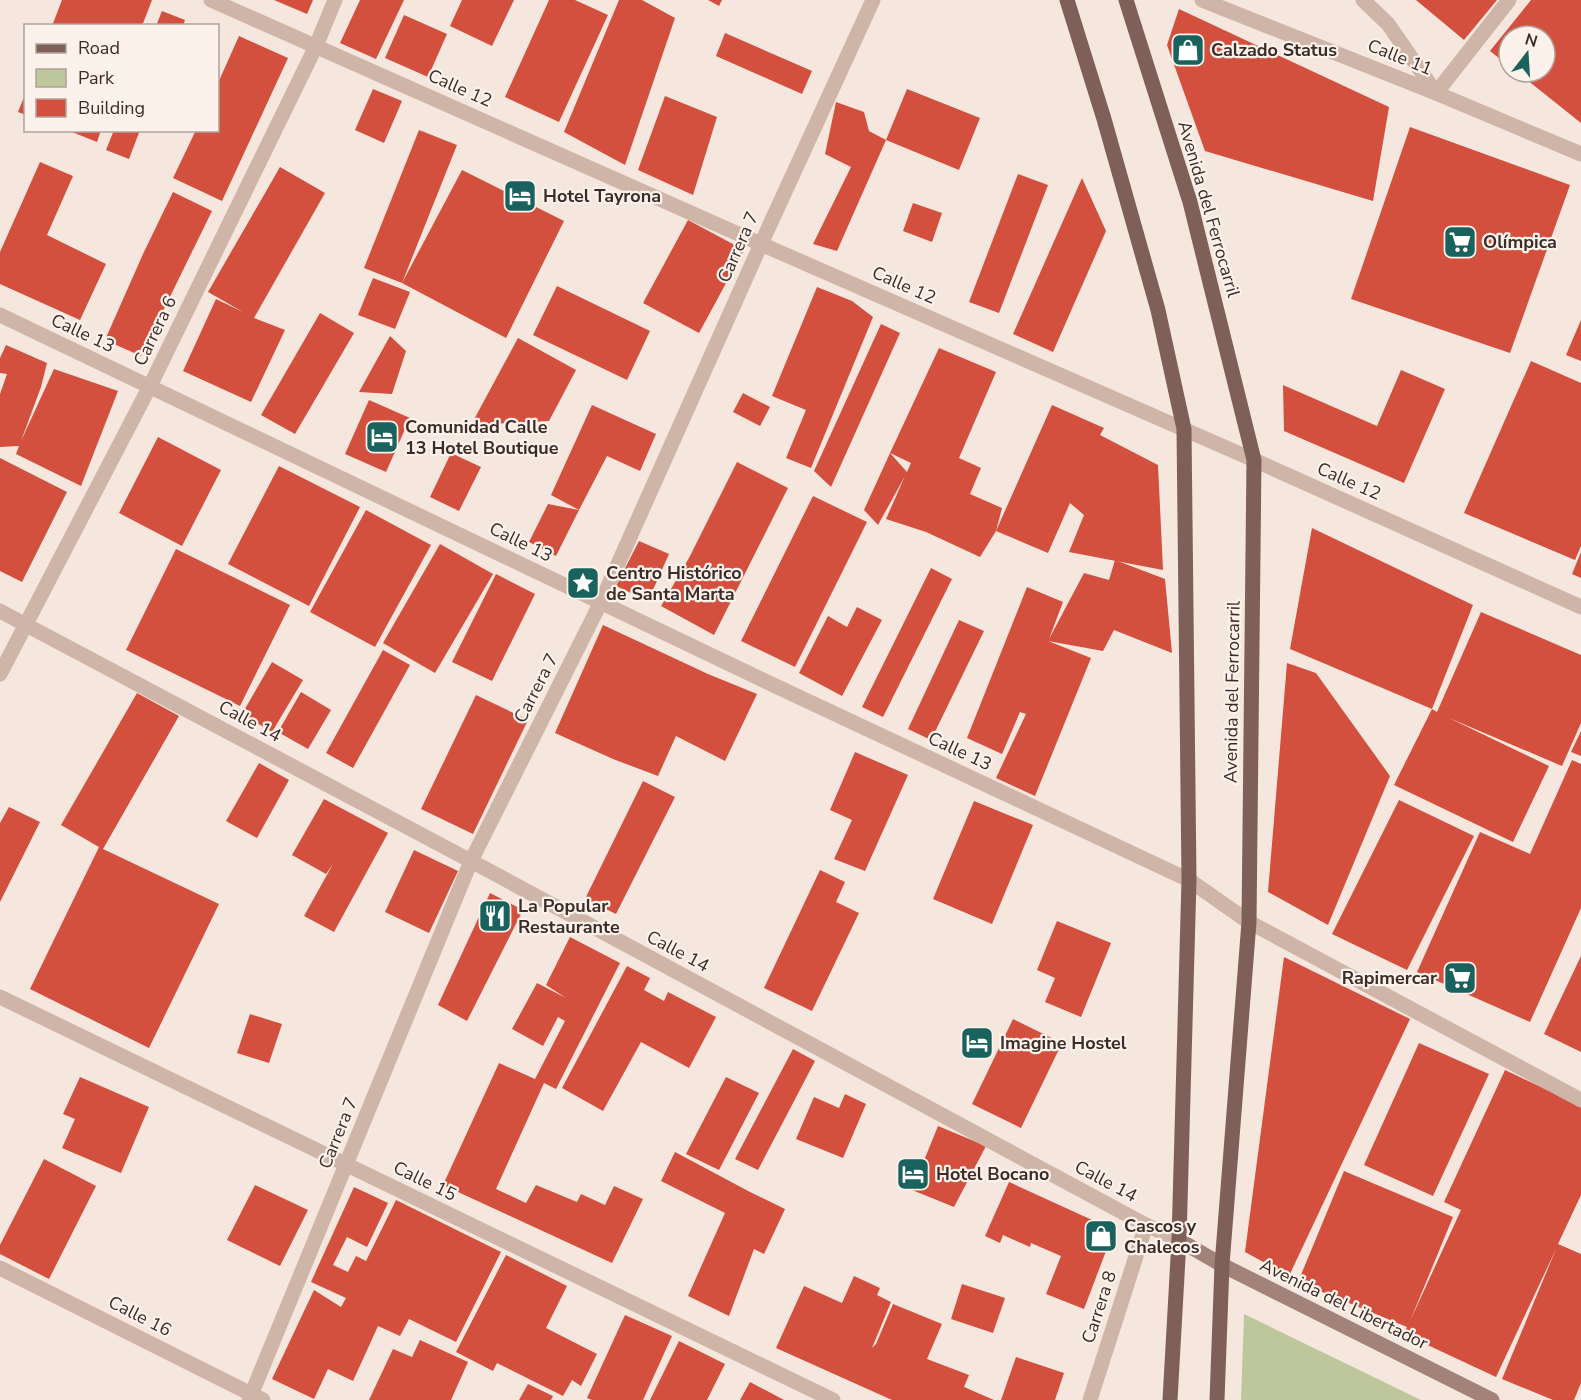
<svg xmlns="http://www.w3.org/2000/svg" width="1581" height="1400" font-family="'Nunito Sans',sans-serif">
  <rect width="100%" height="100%" fill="#f5e7de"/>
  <path fill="#bec79c" d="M1244,1314L1421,1400H1241Z"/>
  <g fill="#d34f3e">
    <path d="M62,0H152L142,26H52Z"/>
    <path d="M274,0H313L307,14Z"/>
    <path d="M360,0H404L376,59L340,43Z"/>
    <path d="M462,0H514L492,46L450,26Z"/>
    <path d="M549,0H575L608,15L559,122L505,97Z"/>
    <path d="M619,0H642L675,18L625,165L564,132Z"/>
    <path d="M708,0H722L719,6Z"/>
    <path d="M1416,0H1497L1464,40Z"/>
    <path d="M1531,0H1581V123L1517,72H1545V36H1509V66L1490,51Z"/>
    <path d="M1179,9L1389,107L1373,201L1205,151L1167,45Z"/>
    <path d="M162,11L185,20L183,26H156Z"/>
    <path d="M404,15L447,34L428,77L385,58Z"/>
    <path d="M725,33L812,71L802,94L716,56Z"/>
    <path d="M239,36L288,58L222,201L173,178L196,130H218V83Z"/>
    <path d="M373,89L402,101L384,143L355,130Z"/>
    <path d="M907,89L980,118L959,170L886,140Z"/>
    <path d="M26,92V115L18,112Z"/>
    <path d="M665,96L717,117L693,195L638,170Z"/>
    <path d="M836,102L864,112L869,131L886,140L837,251L813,244L851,167L825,154Z"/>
    <path d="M1410,127L1570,185L1510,353L1351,299Z"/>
    <path d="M67,130H101L97,142Z"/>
    <path d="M114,130H140L129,159L106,150Z"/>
    <path d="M419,130L457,145L402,283L364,268Z"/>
    <path d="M40,162L73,176L47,235L106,264L80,320L0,284V252Z"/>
    <path d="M280,167L325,193L254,318L285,330L251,402L183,371L216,299L243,312L208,292Z"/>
    <path d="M462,170L564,221L506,338L402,283Z"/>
    <path d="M1018,174L1048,185L999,313L969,302Z"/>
    <path d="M1082,178L1106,231L1053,352L1013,334Z"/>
    <path d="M173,192L212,211L141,356L105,340L143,254Z"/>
    <path d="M913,203L942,213L932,242L903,231Z"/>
    <path d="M688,220L744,250L699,333L643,303Z"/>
    <path d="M373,278L410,292L395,329L358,315Z"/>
    <path d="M557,286L650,331L627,380L533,335Z"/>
    <path d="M817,287L852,301L873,317L811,468L786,458L806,410L772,396Z"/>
    <path d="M320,313L354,333L295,434L261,415Z"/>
    <path d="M1581,320V361L1566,355Z"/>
    <path d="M881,324L900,333L831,487L814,471Z"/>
    <path d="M390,336L406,351L392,394L359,392Z"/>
    <path d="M518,338L576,370L549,421L471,425Z"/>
    <path d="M6,345L47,363L41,387L21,441L54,369L118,391L81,486L16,454L19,446L0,447V394L7,374L0,373V358Z"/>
    <path d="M939,348L996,372L959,458L981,468L970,494L1002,508L996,531L980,557L926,532L886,519L905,476L878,525L864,510L890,453L907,472L911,463L890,453Z"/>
    <path d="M1531,361L1581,383V546L1575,560L1464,513Z"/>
    <path d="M1401,370L1445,389L1404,483L1284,431L1283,385L1377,426Z"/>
    <path d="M743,393L770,407L760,426L733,412Z"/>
    <path d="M369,400L410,418L386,472L345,454Z"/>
    <path d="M592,405L656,434L640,471L607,456L579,510L551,495Z"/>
    <path d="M1052,405L1104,428L1100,435L1158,465L1163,570L1069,552L1084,515L1070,503L1048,553L996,531Z"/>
    <path d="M158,437L221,470L182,546L119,513Z"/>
    <path d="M451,453L481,467L459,511L430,497Z"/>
    <path d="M0,458L67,492L22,582L0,571Z"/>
    <path d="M737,462L788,488L714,635L661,606L689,558Z"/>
    <path d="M279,466L360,507L309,606L228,564Z"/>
    <path d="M813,496L867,522L795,667L741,641Z"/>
    <path d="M548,504L579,510L556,556L529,542Z"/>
    <path d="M366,510L431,545L375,647L310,612Z"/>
    <path d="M1312,528L1473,605L1432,709L1290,649Z"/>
    <path d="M639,541L669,554L648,601L616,586Z"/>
    <path d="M440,544L493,574L435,673L383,643Z"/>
    <path d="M176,549L290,605L240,706L126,650Z"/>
    <path d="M1581,552V578L1572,574Z"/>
    <path d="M1115,560L1165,579L1172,653L1114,630L1103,651L1048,641L1091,658L1035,796L996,778L1026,714L1020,712L1002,754L967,738L1027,587L1063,602L1049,639L1084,573L1109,580Z"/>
    <path d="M931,568L952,579L883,717L862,707Z"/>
    <path d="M496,574L535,594L492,681L452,662Z"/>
    <path d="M857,607L882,620L842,696L799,673L828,616L847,627Z"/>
    <path d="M1481,612L1581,655V723L1562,766L1449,718L1549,766L1513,842L1394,785L1432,709L1437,712Z"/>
    <path d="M959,620L984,631L931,740L908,729Z"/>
    <path d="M603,625L708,674L757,694L725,761L676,736L658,776L613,759L555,733Z"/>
    <path d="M383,650L410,665L353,768L326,753Z"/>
    <path d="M272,662L303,680L272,732L242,714Z"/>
    <path d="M1287,663L1316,673L1390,776L1328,925L1268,892Z"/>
    <path d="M301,692L331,710L308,749L278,732Z"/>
    <path d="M137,693L179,716L103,849L219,904L149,1048L30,989L99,847L61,825Z"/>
    <path d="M476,695L528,720L473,834L421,809Z"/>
    <path d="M1581,731V756L1571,752Z"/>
    <path d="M855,752L908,775L865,871L834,859L852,820L830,810Z"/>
    <path d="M1572,760L1581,764V908L1530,1022L1417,972L1480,832L1530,854Z"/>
    <path d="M259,763L289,780L257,838L226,821Z"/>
    <path d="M643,781L675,797L616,914L585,899Z"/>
    <path d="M324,799L388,833L334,932L304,916L333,864L326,874L292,855Z"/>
    <path d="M1399,800L1474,836L1407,970L1332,934Z"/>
    <path d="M974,801L1033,825L992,924L933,899Z"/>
    <path d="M9,807L40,822L0,902V823Z"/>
    <path d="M414,850L458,871L429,933L385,912Z"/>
    <path d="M820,870L845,882L836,902L859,913L812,1011L764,988Z"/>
    <path d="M490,893L523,910L467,1021L438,1005Z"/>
    <path d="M1057,921L1111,943L1081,1017L1045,1002L1055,978L1037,970Z"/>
    <path d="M570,937L620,963L556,1089L544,1083L496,1189L526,1203L536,1185L577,1202L581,1194L605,1205L614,1186L643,1199L612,1263L443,1185L499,1063L535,1079L565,1021L558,1017L543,1046L512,1029L537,983L566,998L546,985Z"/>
    <path d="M1581,956V1052L1544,1034Z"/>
    <path d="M1284,957L1410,1019L1289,1276L1245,1252Z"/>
    <path d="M627,966L650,978L644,990L664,1001L668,992L716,1017L689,1068L641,1042L603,1111L562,1088Z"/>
    <path d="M250,1014L282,1024L269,1063L237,1053Z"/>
    <path d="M1013,1019L1062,1043L1021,1128L972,1104Z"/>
    <path d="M1419,1043L1489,1074L1433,1196L1364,1165Z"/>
    <path d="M793,1049L815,1061L758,1170L735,1159Z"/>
    <path d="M1505,1070L1581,1106V1195L1558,1244L1581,1254V1383L1574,1400H1553L1502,1379L1556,1249L1496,1377L1404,1334L1407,1327L1298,1282L1344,1171L1453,1217L1410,1321L1461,1210L1444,1202Z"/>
    <path d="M80,1077L149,1107L121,1173L62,1148L75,1119L63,1114Z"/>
    <path d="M726,1077L759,1093L719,1170L686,1154Z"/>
    <path d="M845,1094L866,1104L843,1158L796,1139L814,1097L839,1108Z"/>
    <path d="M938,1126L986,1146L954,1207L912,1190Z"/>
    <path d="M675,1152L750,1192L785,1209L764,1254L754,1249L729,1316L688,1296L725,1213L661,1181Z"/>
    <path d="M44,1159L96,1186L49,1279L0,1254V1245Z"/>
    <path d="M1009,1182L1114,1230L1084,1309L1046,1294L1061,1256L1031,1243L1030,1247L1003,1235L1000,1243L985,1236Z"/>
    <path d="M255,1185L308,1210L280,1266L227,1240Z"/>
    <path d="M354,1187L388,1203L367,1247L347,1237L333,1265L348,1272L356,1256L366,1261L396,1200L501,1252L456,1342L409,1319L400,1336L378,1326L353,1381L328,1369L314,1399L272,1379L314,1290L341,1307L346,1298L311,1282Z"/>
    <path d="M506,1255L567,1286L546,1328L597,1354L581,1386L572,1380L563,1396L497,1363L493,1371L456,1352Z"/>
    <path d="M854,1276L880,1288L877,1295L891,1302L872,1348L876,1344L893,1304L942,1324L927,1359L969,1375L964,1387L994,1400H892L776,1348L804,1286L842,1303Z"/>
    <path d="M962,1284L1005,1298L993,1333L951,1319Z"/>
    <path d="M625,1315L672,1336L643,1400H592L587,1398Z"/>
    <path d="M420,1340L468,1362L451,1400H369L393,1349L412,1357Z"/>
    <path d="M679,1341L725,1364L707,1400H650Z"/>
    <path d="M1016,1357L1064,1373L1055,1400H1001Z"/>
    <path d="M750,1382L784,1400H740Z"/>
    <path d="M528,1384L553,1396L551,1400H519Z"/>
  </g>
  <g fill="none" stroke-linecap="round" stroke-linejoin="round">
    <g stroke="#cfb5a8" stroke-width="15">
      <path d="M211,0L761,244L1254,460L1581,607"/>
      <path d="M1202,0L1436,93L1581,154"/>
      <path d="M1363,0L1388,24L1436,93L1509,0"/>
      <path d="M0,315L765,681L1189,880L1249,922L1581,1100"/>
      <path d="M0,674L150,386L316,46L335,0"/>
      <path d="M0,1268L263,1400"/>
      <path d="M249,1400L471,861L601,602L761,244L873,0"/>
      <path d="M1090,1400L1146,1225"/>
    </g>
    <g stroke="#cfb5a8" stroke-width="15">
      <path d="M0,611L471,861L1146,1225L1179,1240"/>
      <path d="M0,997L833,1400"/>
    </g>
    <path stroke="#a38379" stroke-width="15" d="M1179,1240L1222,1265L1492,1400"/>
    <g stroke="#7f6058" stroke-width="15">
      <path d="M1067,0L1104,119L1158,310L1184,429L1189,880L1179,1240L1170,1400"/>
      <path d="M1126,0L1190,202L1254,460L1249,922L1222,1265L1217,1400"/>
    </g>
  </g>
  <defs>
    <symbol id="shop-square" viewBox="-11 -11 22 22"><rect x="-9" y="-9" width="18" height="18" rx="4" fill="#19625d" stroke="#fcf2eb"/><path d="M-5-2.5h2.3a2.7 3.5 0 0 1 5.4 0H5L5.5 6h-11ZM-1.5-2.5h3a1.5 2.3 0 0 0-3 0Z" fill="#fff"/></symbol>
    <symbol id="hotel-square" viewBox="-11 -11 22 22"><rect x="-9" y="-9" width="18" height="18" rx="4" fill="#19625d" stroke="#fcf2eb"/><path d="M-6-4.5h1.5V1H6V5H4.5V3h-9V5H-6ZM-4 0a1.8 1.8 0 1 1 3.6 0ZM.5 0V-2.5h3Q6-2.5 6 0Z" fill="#fff"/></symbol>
    <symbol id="supermarket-square" viewBox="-11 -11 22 22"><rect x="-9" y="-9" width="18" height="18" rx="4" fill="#19625d" stroke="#fcf2eb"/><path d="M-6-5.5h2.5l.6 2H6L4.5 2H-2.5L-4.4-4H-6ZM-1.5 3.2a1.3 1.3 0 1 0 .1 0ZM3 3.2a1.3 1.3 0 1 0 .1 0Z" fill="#fff"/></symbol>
    <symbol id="sight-square" viewBox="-11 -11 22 22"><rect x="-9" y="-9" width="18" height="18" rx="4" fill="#19625d" stroke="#fcf2eb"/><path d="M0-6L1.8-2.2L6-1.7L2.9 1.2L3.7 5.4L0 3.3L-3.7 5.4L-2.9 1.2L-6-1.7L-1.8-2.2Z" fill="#fff"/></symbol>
    <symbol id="restaurant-square" viewBox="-11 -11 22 22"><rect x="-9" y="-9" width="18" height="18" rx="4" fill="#19625d" stroke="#fcf2eb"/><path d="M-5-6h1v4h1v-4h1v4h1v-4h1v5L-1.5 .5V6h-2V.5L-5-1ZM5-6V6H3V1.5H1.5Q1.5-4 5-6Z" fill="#fff"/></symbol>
  </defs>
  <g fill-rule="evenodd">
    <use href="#shop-square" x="1169" y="31" width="38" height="38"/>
    <use href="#hotel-square" x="501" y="177" width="38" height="38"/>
    <use href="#supermarket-square" x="1441" y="223" width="38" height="38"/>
    <use href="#hotel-square" x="363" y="418" width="38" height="38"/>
    <use href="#sight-square" x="564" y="564" width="38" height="38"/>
    <use href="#restaurant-square" x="476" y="897" width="38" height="38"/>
    <use href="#supermarket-square" x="1441" y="959" width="38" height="38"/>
    <use href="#hotel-square" x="958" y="1024" width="38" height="38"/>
    <use href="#hotel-square" x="894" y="1155" width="38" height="38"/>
    <use href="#shop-square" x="1082" y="1217" width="38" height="38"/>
  </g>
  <g text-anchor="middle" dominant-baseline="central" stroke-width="4.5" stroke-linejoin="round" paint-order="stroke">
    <g font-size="18" font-weight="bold" fill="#3b2c29" stroke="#fcf2eb" text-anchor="start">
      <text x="1211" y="50">Calzado Status</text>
      <text x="543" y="196">Hotel Tayrona</text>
      <text x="1483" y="242">Olímpica</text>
      <text x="405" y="427">Comunidad Calle<tspan x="405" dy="21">13 Hotel Boutique</tspan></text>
      <text x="606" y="573">Centro Histórico<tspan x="606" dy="21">de Santa Marta</tspan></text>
      <text x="518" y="906">La Popular<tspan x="518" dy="21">Restaurante</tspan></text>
      <text x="1437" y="978" text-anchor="end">Rapimercar</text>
      <text x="1000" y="1043">Imagine Hostel</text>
      <text x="936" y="1174">Hotel Bocano</text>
      <text x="1124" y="1226">Cascos y<tspan x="1124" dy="21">Chalecos</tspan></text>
    </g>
    <g font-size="18" fill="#3b2c29" stroke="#fcf2eb">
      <text transform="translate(1400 57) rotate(22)">Calle 11</text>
      <text transform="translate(460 88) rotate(24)">Calle 12</text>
      <text transform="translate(1209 209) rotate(74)">Avenida del Ferrocarril</text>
      <text transform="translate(738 247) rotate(-66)">Carrera 7</text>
      <text transform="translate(904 285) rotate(24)">Calle 12</text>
      <text transform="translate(155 331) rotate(-64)">Carrera 6</text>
      <text transform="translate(83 333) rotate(25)">Calle 13</text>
      <text transform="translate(1349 481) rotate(24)">Calle 12</text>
      <text transform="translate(521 542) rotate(26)">Calle 13</text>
      <text transform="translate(536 688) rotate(-63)">Carrera 7</text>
      <text transform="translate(1232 692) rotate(-89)">Avenida del Ferrocarril</text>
      <text transform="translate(250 721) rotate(28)">Calle 14</text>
      <text transform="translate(960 751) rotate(25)">Calle 13</text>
      <text transform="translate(678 951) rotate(28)">Calle 14</text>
      <text transform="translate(338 1133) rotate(-68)">Carrera 7</text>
      <text transform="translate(425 1181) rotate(26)">Calle 15</text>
      <text transform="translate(1106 1181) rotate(28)">Calle 14</text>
      <text transform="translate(1344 1304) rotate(26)">Avenida del Libertador</text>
      <text transform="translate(1099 1307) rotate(-72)">Carrera 8</text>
      <text transform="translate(140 1316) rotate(27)">Calle 16</text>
    </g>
  </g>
  <rect x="24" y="24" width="195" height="108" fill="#fcf2eb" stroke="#afa39d" stroke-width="1.5"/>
  <rect x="36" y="44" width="30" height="9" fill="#7f6058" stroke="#afa39d" stroke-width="1.5"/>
  <text x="78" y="54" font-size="18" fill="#3b2c29">Road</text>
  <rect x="36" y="69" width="30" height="18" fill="#bec79c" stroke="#afa39d" stroke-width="1.5"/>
  <text x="78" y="84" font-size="18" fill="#3b2c29">Park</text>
  <rect x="36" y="99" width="30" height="18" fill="#d34f3e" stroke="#afa39d" stroke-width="1.5"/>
  <text x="78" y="114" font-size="18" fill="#3b2c29">Building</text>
  <g transform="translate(1527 54) rotate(17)"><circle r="28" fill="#fcf2eb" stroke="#afa39d" stroke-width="1.5"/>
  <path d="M0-4.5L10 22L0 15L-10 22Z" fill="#19625d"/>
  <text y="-9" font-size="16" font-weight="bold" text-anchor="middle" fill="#3b2c29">N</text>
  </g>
</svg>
